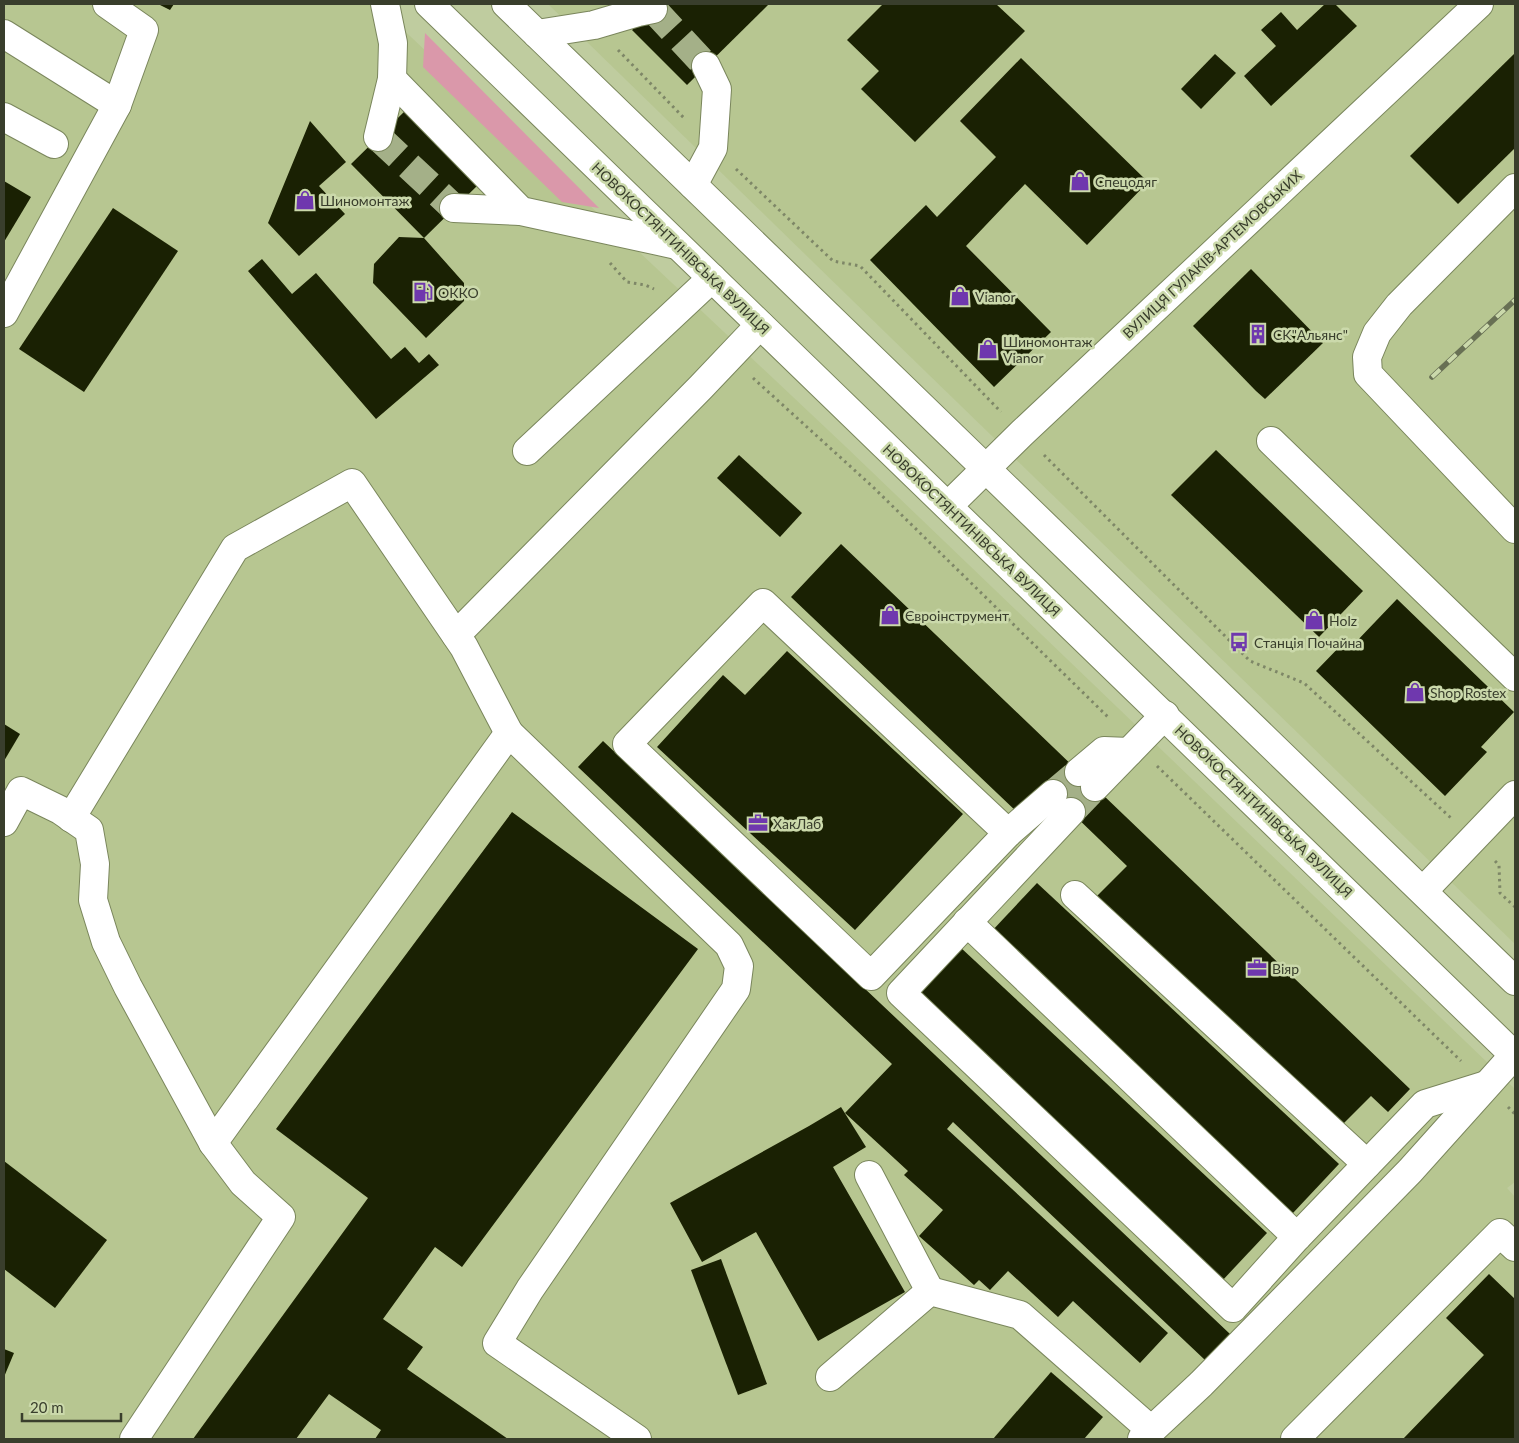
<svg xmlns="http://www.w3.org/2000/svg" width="1519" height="1443" font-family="Lato,sans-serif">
  <rect width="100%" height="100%" fill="#bfcc9f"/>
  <g fill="#b7c691">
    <path d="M4,4H376L845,446L1515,1089V1182L1507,1188L1515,1197V1439H4Z"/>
    <path d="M548,4H1515V944L925,371Z"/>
  </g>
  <path fill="#da98aa" d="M425,33L599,208L562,202L423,67Z"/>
  <g fill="#1a2103">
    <path d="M158,4H174L170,10Z"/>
    <path d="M658,4H769L687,85L632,30Z"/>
    <path d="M883,4H996L1025,31L915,142L861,89L879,71L847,40Z"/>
    <path d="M1325,4H1335L1357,26L1271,106L1244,76L1276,46L1261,30L1281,12L1297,30Z"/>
    <path d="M1515,53V148L1458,204L1410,156Z"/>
    <path d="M1215,54L1236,73L1201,109L1181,89Z"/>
    <path d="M1021,58L1148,182L1087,245L1025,184L966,246L1051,332L994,387L870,260L926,205L937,217L996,157L960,121Z"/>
    <path d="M407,109L479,184L424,238L464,283V301L426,338L373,283L374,264L399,237L424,238L351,164Z"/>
    <path d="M310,121L346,162L319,186L345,214L299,256L268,223Z"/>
    <path d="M4,181L31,197L4,242Z"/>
    <path d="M113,208L178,251L84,392L19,349Z"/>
    <path d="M262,259L292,294L316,273L391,359L405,347L419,363L429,354L439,365L376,419L248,271Z"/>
    <path d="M1251,269L1323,343L1265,399L1256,391L1193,326Z"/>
    <path d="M1216,450L1363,591L1319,637L1171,495Z"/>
    <path d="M739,455L802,513L780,537L717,478Z"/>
    <path d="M841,544L1410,1089L1388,1112L1371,1096L1339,1128L1096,897L1127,866L1071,812L1018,813L791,597Z"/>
    <path d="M1397,599L1514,712L1481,747L1487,752L1445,796L1316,671L1346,640L1354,644Z"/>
    <path d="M787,651L963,814L855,930L657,747L723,675L745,695Z"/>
    <path d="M4,724L20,734L4,761Z"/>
    <path d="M603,741L1230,1334L1205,1360L953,1122L947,1129L1168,1333L1140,1363L1073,1301L1058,1317L1008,1271L990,1290L979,1280L974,1285L919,1236L943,1210L904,1175L908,1171L845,1113L892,1064L578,767Z"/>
    <path d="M512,812L698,949L462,1267L435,1247L383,1319L423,1347L407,1369L508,1439H375L381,1430L329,1394L296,1439H193L368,1198L276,1129Z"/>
    <path d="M1037,883L1339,1164L1293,1213L991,932Z"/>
    <path d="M960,947L1267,1233L1221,1282L914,996Z"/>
    <path d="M841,1107L866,1147L833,1167L905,1292L818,1341L756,1232L702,1262L670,1203L809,1126Z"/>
    <path d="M4,1161L107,1240L55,1308L4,1269Z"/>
    <path d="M721,1259L767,1384L738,1395L691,1270Z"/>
    <path d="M1489,1274L1515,1299V1439H1403L1484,1355L1446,1318Z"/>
    <path d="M4,1349L14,1353L4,1377Z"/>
    <path d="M1051,1372L1103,1417L1084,1439H993Z"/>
  </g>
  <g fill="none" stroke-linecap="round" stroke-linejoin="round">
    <g stroke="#a4b088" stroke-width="28" stroke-dasharray="28 14" stroke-linecap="butt">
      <path d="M653,9L706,66"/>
      <path d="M378,137L454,208"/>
      <path d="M1053,794L1079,772"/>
      <path d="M1071,812L1095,787"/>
    </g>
    <defs>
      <g id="minor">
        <path d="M4,34L117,105"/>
        <path d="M537,34L594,25L638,12L653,9"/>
        <path d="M392,79L521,211L677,245"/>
        <path d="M4,117L54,144"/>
        <path d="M378,137L392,79L393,43L385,4"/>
        <path d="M693,185L713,148L717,89L706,66"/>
        <path d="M1515,188L1399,305L1377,333L1367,357L1368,374L1515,529"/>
        <path d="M454,208L521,211"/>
        <path d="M4,313L117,105L144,30L107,4"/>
        <path d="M1271,441L1515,677"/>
        <path d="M527,451L712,278"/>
        <path d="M948,506L1022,433L1479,4"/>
        <path d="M763,603L1008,833L871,976L627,744Z"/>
        <path d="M456,635L701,387L760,325"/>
        <path d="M1079,772L1104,751L1129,752"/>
        <path d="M1095,787L1165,715"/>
        <path d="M1071,812L901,993L1233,1308L1297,1237L1425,1104L1486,1085"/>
        <path d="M71,818L235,548L352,483L464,647L509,733"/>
        <path d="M4,822L21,791L60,810L89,830L95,864L93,900L106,942L128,987L213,1143L243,1183L281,1217L134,1439"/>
        <path d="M1008,833L1053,794"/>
        <path d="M1423,891L1515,795"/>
        <path d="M1075,895L1367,1164"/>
        <path d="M967,922L1297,1237"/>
        <path d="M213,1143L509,733L729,945L739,966L736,989L530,1289L497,1343L637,1439"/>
        <path d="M869,1175L930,1291"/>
        <path d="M830,1377L930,1291L1020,1315L1151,1430"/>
        <path d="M1142,1439L1201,1384L1410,1171L1514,1055"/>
        <path d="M1295,1439L1500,1233L1515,1247"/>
      </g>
      <g id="major">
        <path d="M429,4L1515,1056"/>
        <path d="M506,4L1515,981"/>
      </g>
    </defs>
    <use href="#minor" stroke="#7a865c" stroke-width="30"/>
    <use href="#major" stroke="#7a865c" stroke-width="30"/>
    <g stroke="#7e8767" stroke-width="3" stroke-dasharray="2.5 4" stroke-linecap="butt">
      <path d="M618,50L684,118"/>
      <path d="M736,169L833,261L860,266L1001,412"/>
      <path d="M610,263L627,282L645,285L654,289"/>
      <path d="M753,378L873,487L1110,719"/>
      <path d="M1044,455L1250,661L1304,683L1451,818"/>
      <path d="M1157,766L1461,1061"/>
      <path d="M1495,861L1499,865L1500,893L1515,907"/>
      <path d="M1508,1107L1515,1114"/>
    </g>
    <use href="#minor" stroke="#fff" stroke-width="28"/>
    <use href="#major" stroke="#fff" stroke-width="28"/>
    <defs>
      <path id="rail" d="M1432,377L1515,300"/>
    </defs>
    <use href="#rail" stroke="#687054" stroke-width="5.5"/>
    <use href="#rail" stroke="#cbd9ab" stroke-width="4" stroke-dasharray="11" stroke-linecap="butt"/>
  </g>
  <defs>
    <symbol id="shop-bare" viewBox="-9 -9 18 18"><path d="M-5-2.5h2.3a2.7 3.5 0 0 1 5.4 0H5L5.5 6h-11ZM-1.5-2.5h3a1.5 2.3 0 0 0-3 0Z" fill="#6f38ae" stroke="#cbd9ab" stroke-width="2.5" paint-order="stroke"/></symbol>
    <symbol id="fuel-bare" viewBox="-9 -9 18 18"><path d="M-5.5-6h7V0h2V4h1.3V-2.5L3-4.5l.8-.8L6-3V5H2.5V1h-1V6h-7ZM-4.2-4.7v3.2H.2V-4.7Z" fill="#6f38ae" stroke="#cbd9ab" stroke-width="2.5" paint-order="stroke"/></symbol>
    <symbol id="building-bare" viewBox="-9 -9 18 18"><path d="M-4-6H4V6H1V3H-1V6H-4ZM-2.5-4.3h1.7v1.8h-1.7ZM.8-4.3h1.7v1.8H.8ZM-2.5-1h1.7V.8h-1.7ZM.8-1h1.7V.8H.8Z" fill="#6f38ae" stroke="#cbd9ab" stroke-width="2.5" paint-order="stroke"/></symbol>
    <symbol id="bus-bare" viewBox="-9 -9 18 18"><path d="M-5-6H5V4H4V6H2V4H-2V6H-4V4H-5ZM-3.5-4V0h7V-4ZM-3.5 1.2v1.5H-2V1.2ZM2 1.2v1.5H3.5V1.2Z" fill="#6f38ae" stroke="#cbd9ab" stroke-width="2.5" paint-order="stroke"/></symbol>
    <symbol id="office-bare" viewBox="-9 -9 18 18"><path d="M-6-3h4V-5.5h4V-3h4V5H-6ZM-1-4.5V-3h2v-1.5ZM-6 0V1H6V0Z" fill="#6f38ae" stroke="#cbd9ab" stroke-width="2.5" paint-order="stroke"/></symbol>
  </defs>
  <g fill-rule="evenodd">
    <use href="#shop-bare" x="1066" y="167" width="28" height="28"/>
    <use href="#shop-bare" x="291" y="186" width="28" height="28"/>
    <use href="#fuel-bare" x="409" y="278" width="28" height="28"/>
    <use href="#shop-bare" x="946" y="282" width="28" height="28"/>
    <use href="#building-bare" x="1244" y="320" width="28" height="28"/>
    <use href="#shop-bare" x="974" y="335" width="28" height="28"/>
    <use href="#shop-bare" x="876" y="601" width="28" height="28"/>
    <use href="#shop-bare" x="1300" y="606" width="28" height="28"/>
    <use href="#bus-bare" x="1225" y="628" width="28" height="28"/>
    <use href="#shop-bare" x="1401" y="678" width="28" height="28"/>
    <use href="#office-bare" x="744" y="809" width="28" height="28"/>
    <use href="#office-bare" x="1243" y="954" width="28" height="28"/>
  </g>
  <g text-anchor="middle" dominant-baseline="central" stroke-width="5" stroke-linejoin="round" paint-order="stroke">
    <g font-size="14" fill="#393e2c" stroke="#cbd9ab" text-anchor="start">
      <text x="1095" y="181">Спецодяг</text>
      <text x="320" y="200">Шиномонтаж</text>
      <text x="438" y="292">ОККО</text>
      <text x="975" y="296">Vianor</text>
      <text x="1273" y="334">CK"Альянс"</text>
      <text x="1003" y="341">Шиномонтаж<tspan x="1003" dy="16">Vianor</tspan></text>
      <text x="905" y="615">Євроiнструмент</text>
      <text x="1329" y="620">Holz</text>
      <text x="1254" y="642">Станція Почайна</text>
      <text x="1430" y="692">Shop Rostex</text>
      <text x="773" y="823">ХакЛаб</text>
      <text x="1272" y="968">Віяр</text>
    </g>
    <g font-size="14" fill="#393e2c" stroke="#cbd9ab">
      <text transform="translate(681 248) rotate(44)">НОВОКОСТЯНТИНІВСЬКА ВУЛИЦЯ</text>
      <text transform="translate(1212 254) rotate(-43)">ВУЛИЦЯ ГУЛАКІВ-АРТЕМОВСЬКИХ</text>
      <text transform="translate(972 530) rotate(44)">НОВОКОСТЯНТИНІВСЬКА ВУЛИЦЯ</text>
      <text transform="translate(1264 811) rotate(44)">НОВОКОСТЯНТИНІВСЬКА ВУЛИЦЯ</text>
    </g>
  </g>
  <rect width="1519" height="1443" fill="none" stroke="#393e2c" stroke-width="10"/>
  <path d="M22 1413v8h99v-8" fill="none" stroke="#393e2c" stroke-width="2.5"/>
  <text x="30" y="1413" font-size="15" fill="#393e2c" stroke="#cbd9ab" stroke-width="4" paint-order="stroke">20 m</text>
</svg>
